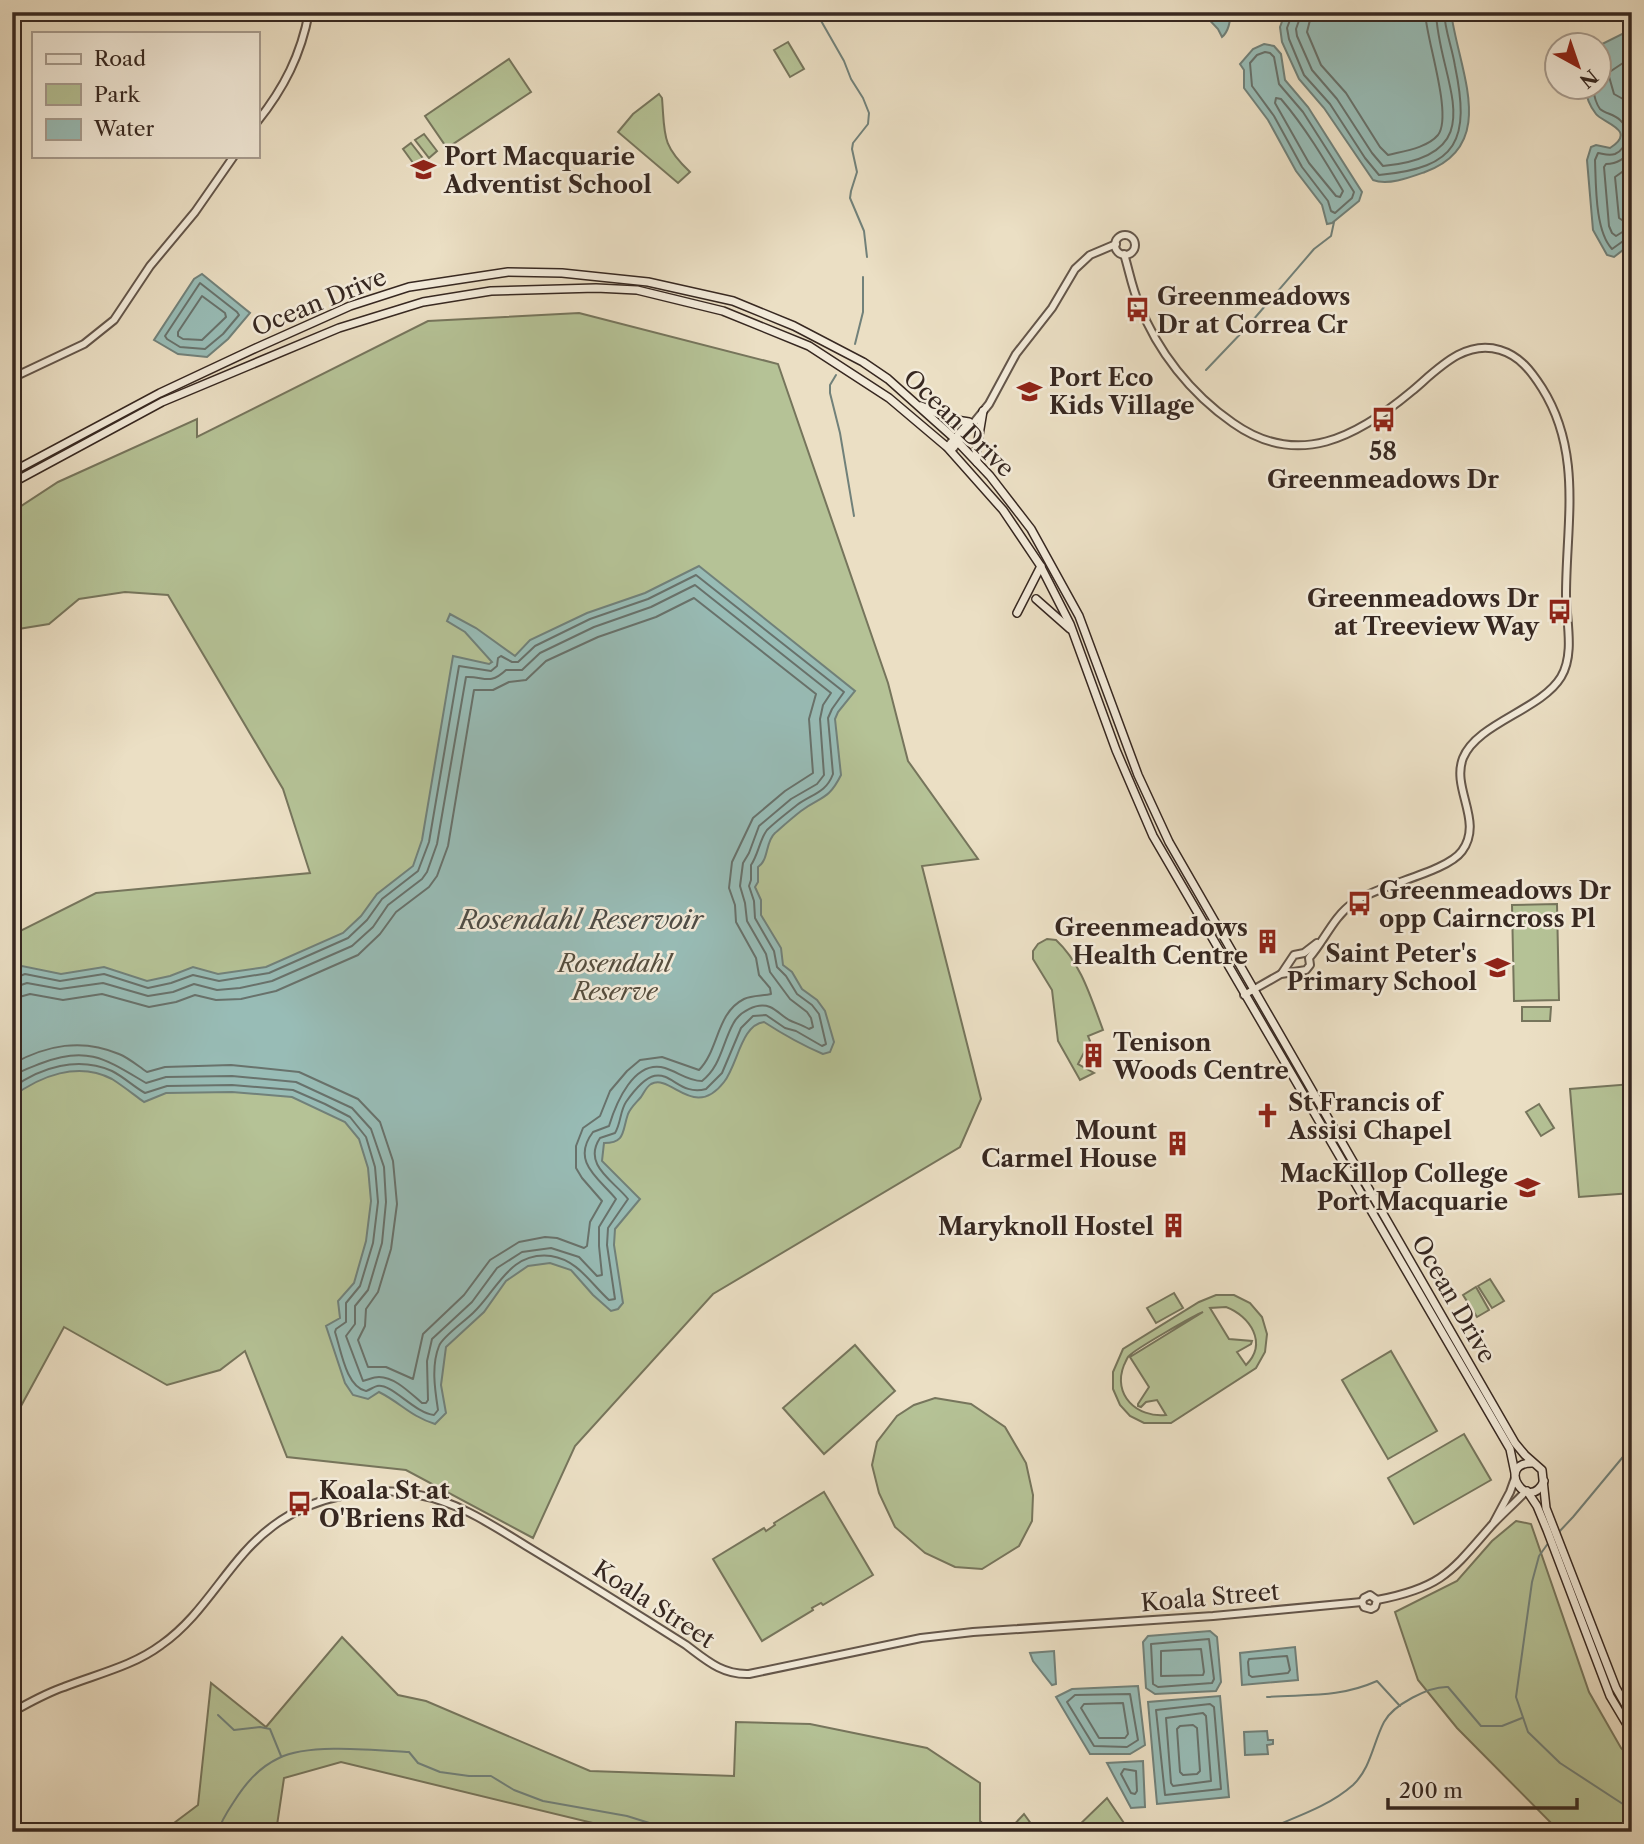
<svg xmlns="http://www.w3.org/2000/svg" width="1644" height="1844" font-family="'Libre Caslon Text',serif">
  <rect width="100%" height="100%" fill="#ebdfc4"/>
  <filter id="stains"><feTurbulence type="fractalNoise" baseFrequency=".00286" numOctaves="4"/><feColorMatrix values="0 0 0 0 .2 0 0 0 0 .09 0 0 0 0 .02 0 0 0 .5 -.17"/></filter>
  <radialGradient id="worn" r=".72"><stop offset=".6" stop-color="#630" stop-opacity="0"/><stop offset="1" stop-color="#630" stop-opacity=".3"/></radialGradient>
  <g fill="#b5c296" stroke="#76755c" stroke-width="2" fill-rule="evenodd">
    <path d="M788,42L804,69L790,77L774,50Z"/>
    <path d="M509,59L531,92L447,148L425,116Z"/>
    <path d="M659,94L662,98C665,135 661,145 690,172L678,183L618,132L633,114Z"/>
    <path d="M424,134L437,151L429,158L415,140Z"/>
    <path d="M411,143L425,161L416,167L403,149Z"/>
    <path d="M579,313L778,364L888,683L908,761L978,859L922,866L981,1099L960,1147L713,1294L575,1446L533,1538L406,1470L287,1457L245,1351L220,1370L167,1385L64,1327L21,1406L12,1407V935L96,893L310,873L283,789L168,595L125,592L79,599L49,624L12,630V512L58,482L197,419V437L428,321Z"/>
    <path d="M1557,904L1559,1000L1514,1001L1512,905Z"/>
    <path d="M1047,939L1056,940C1081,963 1091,998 1103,1030L1088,1036L1090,1041L1078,1064L1094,1073L1080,1080L1058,1041L1052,990L1033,959V951L1038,944Z"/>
    <path d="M1522,1007H1551L1550,1021H1522Z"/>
    <path d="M1632,1084V1193L1579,1197L1570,1089Z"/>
    <path d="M1539,1104L1554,1128L1541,1136L1526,1112Z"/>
    <path d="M1490,1279L1504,1301L1492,1308L1478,1286Z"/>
    <path d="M1476,1287L1489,1310L1477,1317L1463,1295Z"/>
    <path d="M1174,1293L1183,1308L1156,1323L1147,1308Z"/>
    <path d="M1216,1295H1234L1250,1303L1262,1317L1267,1334L1265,1352L1256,1368L1171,1423H1144L1130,1416L1120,1405L1113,1389V1372L1123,1349L1199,1302ZM1226,1307C1250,1316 1268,1343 1246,1365L1237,1352L1251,1344L1252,1341L1229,1339L1210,1308ZM1203,1312L1130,1357L1149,1387L1138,1404V1406L1141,1407L1146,1402L1157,1400L1166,1415C1137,1418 1112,1395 1124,1365C1125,1364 1127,1357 1129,1356C1135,1349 1195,1315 1203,1312Z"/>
    <path d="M855,1345L895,1391L824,1454L783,1408Z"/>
    <path d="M1391,1351L1437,1431L1388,1459L1342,1380Z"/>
    <path d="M935,1398L971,1404L1005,1427L1026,1463L1033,1495L1032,1521L1019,1546L982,1569L955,1567L925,1553L895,1527L879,1493L872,1465L877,1442L897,1416L914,1405Z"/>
    <path d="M1464,1434L1491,1480L1414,1524L1388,1478Z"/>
    <path d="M824,1492L873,1575L823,1605L821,1603L812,1608L813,1610L762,1641L713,1559L764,1528L766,1531L775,1525L774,1523Z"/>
    <path d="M1516,1521L1531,1524L1589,1692L1621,1748L1632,1759V1832H1560L1457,1728L1418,1680L1395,1612L1457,1581L1492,1541Z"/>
    <path d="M342,1637L398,1695L426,1701L590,1771L734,1776L736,1722L810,1724L927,1748L980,1783V1821L992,1832H630L341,1762L284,1778L276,1832H162L198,1805L211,1683L266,1727Z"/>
    <path d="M1107,1798L1130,1832H1072Z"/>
    <path d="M1024,1814L1037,1832H1007Z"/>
  </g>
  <g fill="#98bcb6" stroke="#71817a" stroke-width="2">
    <path d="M1202,12H1231C1230,21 1229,31 1222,37L1218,29Z"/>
    <path d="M1289,12H1451C1458,69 1500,145 1425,172C1411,177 1388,186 1373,180L1324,108L1299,79L1282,42L1280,27L1284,16Z"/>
    <path d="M1632,29V243L1614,257L1607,255L1593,230L1587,160L1591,147L1596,145L1610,148C1638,130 1603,123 1596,114C1589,105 1587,98 1585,88H1598L1599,48L1602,44Z"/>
    <path d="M1264,44L1274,46L1281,54L1285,80L1308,107L1362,192L1359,201L1332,223L1327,224L1322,205L1296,171L1268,120L1244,88V70L1240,64L1253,49Z"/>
    <path d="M202,274L250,313L228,339L207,357L178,354L154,340L194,279Z"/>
    <path d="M699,566L855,691L838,712L835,719L841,775C828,801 821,796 801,811C792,818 783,826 775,833C765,842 769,860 758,867V882L755,887L761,900V915L781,948L783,965L792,972L802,989L817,1000L825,1011L834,1042L830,1052L823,1054C804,1046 781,1033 764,1022C741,1025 738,1064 724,1082C694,1121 671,1073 651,1084C646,1087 644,1093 641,1097C636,1103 631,1107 628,1114C622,1131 626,1143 604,1143L602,1161L640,1199L615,1229L614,1245L623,1303L618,1309L611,1311L593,1295L571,1270L550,1263L528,1266L506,1281L484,1312L446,1347L441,1385L446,1413L435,1424C410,1416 401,1403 379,1392L368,1399L353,1395L345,1383L326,1326L340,1318L338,1301L354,1283L366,1241L371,1201L368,1168L359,1139L345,1122L292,1097L232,1092L166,1093L144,1102C133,1094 123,1086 112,1079C78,1061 40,1076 12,1097V974L22,966L61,974L104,967L147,981L170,976L193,967L218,974L266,967L343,933L361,916L377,894L413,866L422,840L453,656L489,664L492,662L465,632L447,621L450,614L476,628L515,656L530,640L587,613L645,593Z"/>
    <path d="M1210,1631L1217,1637L1221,1682L1216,1691L1155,1694L1146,1688L1143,1642L1148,1636Z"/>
    <path d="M1295,1647L1298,1680L1242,1685L1240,1653Z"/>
    <path d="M1054,1651L1056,1684L1052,1685L1033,1661L1030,1653Z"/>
    <path d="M1138,1686L1145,1745L1130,1754H1090L1056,1697L1072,1689Z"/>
    <path d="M1220,1696L1229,1797L1157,1804L1148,1702Z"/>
    <path d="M1267,1731L1268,1740H1273V1744L1267,1745L1268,1754L1245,1755L1244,1732Z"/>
    <path d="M1143,1761L1145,1807L1131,1808L1107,1763Z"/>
  </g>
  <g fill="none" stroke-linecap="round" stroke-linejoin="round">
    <g stroke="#68726c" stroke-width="2">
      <path d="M1293,12L1287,28L1289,39L1304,75L1330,104L1365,158L1379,175C1459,168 1470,139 1455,66C1452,47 1445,31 1444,12"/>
      <path d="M1302,12L1296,29L1297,36L1312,70L1337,99L1372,153L1383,166C1498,155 1438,81 1436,12"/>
      <path d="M1312,12L1307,32L1321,65L1346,93L1380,147L1388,155C1404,151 1427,148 1438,135C1453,115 1426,39 1425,12"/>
      <path d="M1265,52L1270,53L1274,57L1279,84L1303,112L1354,192L1352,198L1335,213L1331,211L1328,201L1302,167L1274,116L1252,86L1250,63L1257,55Z"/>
      <path d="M1632,57L1608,73L1614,94L1632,104"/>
      <path d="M1593,88C1594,96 1595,102 1600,109C1606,114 1614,114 1620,120C1631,129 1628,148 1615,154C1609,156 1604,154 1598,153L1595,160C1596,185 1595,231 1612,249L1626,239L1632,238"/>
      <path d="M1276,98L1281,99C1305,127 1324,159 1343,191L1340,197L1336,196L1309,163L1275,103Z"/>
      <path d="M1632,148C1626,158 1618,164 1606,164L1604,167L1609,226L1612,233L1616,236L1624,231L1632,230"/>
      <path d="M1632,165L1615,177L1619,218L1622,220L1632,219"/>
      <path d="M200,283L237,312L239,315L223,334L205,349L180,347L167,339L165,336Z"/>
      <path d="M202,296L225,313L226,317L202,340L183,339L178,336V332Z"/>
      <path d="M12,979L25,974L60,981L104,974L148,988L171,983L193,975L219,981L269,973L348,938L367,920L382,899L418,871L429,842L459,666L491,671L497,666L498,658L501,656L512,662H518L535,646L590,619L648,599L696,575L844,692L832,709L828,718L833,774C826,793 812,794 797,805C788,812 775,822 767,830C760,839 758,855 751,865V880L749,886L754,901L755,918L774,951L777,967L786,976L797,994L812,1005L819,1014L826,1044L822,1046L796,1031L785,1028L766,1015L753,1016L741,1028L722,1073L706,1089C670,1099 666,1045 626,1102C620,1111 621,1123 615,1133L600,1138C582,1165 614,1181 628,1199L608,1228L607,1245L615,1299L609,1300C591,1284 578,1260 551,1256C509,1251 497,1291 473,1313C465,1321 442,1337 439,1346C431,1366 435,1390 438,1410L434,1415C414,1413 392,1383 377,1386C376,1386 367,1391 366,1391C346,1387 341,1350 335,1332L336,1329L346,1322V1303L360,1286L373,1243L378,1202L375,1167L366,1137L350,1117L325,1104L293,1090L232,1085L167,1086L145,1093C134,1087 124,1077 112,1071C78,1056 41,1067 12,1088"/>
      <path d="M12,988L27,983L60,989L103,983L148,996L173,992L194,984L217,990L240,988L272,981L352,946L373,927L388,905L422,879L427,872L437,844L466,677C484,676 489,686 506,670H522L540,653L594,627L651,607L695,585L831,693L823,705L820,719L824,775L817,784L791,799L759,826L749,853L743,863L740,886L745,903L747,921L766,954L770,972L790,999L807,1012L811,1018L813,1027L809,1029C802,1025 795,1023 789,1020C782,1016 777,1010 770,1007C757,1002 739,1012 733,1024C722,1044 721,1066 702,1081C688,1081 678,1072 665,1068C634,1059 616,1103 609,1126L593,1132C570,1162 600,1179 616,1199L599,1227V1246L602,1275L597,1276L579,1257L551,1248L522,1252L497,1268L472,1302L432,1339L427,1361L428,1400L426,1403H422C410,1393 395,1377 379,1377C373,1377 368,1380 363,1381L346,1336L355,1324V1306L368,1290L382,1243L386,1202L384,1167L371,1129L352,1108L296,1082L232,1076L166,1077L146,1083C107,1060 88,1045 42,1063C32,1067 21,1070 12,1077"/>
      <path d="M12,999L30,994L63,1000L102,994L149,1007L176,1002L195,995L216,1000L241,999L276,991L358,955L380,934L396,912L429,887L437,876L448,846L474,690H493L509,682L526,680L546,661L598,637L656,617L694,598L816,694L809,719L813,773L785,791L753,818L732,862L729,888L735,905L736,922L756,958L759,975L770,988L771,994C763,996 752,995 744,999C716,1013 719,1050 699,1070L662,1057L640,1060L627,1071L610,1091L600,1116L583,1128L576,1146V1168L582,1178L602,1201L590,1222L587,1246L584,1248L557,1238L545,1237L519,1242L490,1260L464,1295L423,1334L413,1379L386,1367H368L358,1340L365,1326L366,1309L378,1292L391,1249L397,1204L393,1161L380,1122L358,1099L299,1072L231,1065L165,1067L147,1072C138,1066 129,1058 119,1054C82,1038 47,1045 12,1064"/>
      <path d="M1209,1639L1214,1679L1212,1683L1158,1687L1153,1684L1151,1644Z"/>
      <path d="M1201,1649L1204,1672L1203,1675L1161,1676V1651Z"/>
      <path d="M1287,1656L1290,1670L1288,1673L1252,1677L1249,1675L1248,1662L1249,1659Z"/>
      <path d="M1130,1694L1138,1740L1127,1747L1094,1746L1067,1702L1075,1695Z"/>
      <path d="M1123,1703L1128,1734L1125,1738H1099L1081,1708L1084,1704Z"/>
      <path d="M1210,1704L1214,1707L1221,1789L1165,1795L1156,1710Z"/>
      <path d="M1203,1713L1206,1716L1211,1781L1173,1786L1171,1783L1166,1718Z"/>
      <path d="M1193,1725L1197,1728L1200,1771L1197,1774L1183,1775L1180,1772L1177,1729L1180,1726Z"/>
      <path d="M1124,1769L1136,1771L1137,1791L1135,1794L1131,1793L1121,1774Z"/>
    </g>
    <g stroke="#71817a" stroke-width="2">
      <path d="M816,12L844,61L851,79L863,98L869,113L868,124L853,143L852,149L857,172L851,191L850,198L864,231L867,257"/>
      <path d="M855,344L863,312V277"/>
      <path d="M1206,370L1247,327L1314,249L1331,236L1334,222"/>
      <path d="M836,375L830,385V393L840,433L854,516"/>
      <path d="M1558,1533L1573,1517L1632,1446"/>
      <path d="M1549,1542L1539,1556L1532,1582L1516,1697L1528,1732L1560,1763L1632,1810"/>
      <path d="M1267,1697C1307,1694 1339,1698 1377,1681L1400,1706"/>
      <path d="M218,1715L234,1730L260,1727L270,1729L281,1756"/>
      <path d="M218,1832C221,1821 227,1812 233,1803C245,1784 258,1768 279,1758C307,1743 376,1750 409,1752L418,1763L440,1772L469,1776H491L514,1790L543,1801L627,1816L678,1832"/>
      <path d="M1261,1832C1292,1818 1327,1808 1353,1785C1371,1768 1373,1743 1384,1722C1393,1705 1429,1686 1448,1687L1481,1726H1502L1522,1718"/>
    </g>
    <defs>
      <g id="tertiary">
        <path d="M257,122C284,88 301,55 309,12"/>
        <circle cx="1125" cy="245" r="10"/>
        <path d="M1124,254C1129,270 1132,288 1139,304C1157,351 1191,394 1233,423C1298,469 1357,437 1412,391C1437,370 1464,339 1500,350C1520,356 1531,371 1542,388C1583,453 1566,524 1566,595C1566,620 1575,654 1561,677C1541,710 1477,723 1463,758C1451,789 1484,821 1462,851C1446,873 1379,884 1353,903C1333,917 1325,940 1309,958L1310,965L1306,970L1281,974L1244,995"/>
        <path d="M12,378L84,344L114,320L150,266L195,212L234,156"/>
        <path d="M947,447L968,423"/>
        <path d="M951,451L989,404L1016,354L1052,308L1075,269L1090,255L1116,244"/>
        <path d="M1282,973L1294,955L1304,953L1317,943"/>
        <path d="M1494,1522L1510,1492L1515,1478"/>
        <path d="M1377,1600C1441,1588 1451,1572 1491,1526C1502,1514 1515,1503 1526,1491"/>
        <path d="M1362,1602L1364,1607L1371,1609L1375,1607L1377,1600"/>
        <path d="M1362,1602L1364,1598L1370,1595L1377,1600"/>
        <path d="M12,1712C29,1703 46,1693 64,1687C97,1674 133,1666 161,1645C208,1612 228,1559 273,1526C313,1496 370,1485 419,1495C459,1502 495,1527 528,1547C581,1579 634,1612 686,1645C706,1660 722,1675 749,1674L921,1638L973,1632L1213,1616L1362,1602"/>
        <path d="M12,1823L15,1832"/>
      </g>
      <g id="secondary">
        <path d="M921,406L950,419L969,422"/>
        <path d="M977,462L976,453L983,411"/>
        <path d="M12,472L160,393L256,348L350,306L409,287L508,272L562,273L648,282L733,301L794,326L863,362L888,379L954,438L990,476L1031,529L1079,616L1138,775L1169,842L1515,1443L1525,1455L1542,1470L1546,1508L1616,1688L1632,1716"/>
        <path d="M12,483L162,402L339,328L423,302L491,291L596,288L637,290L723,311L809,346L889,398L947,447L1003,510L1040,565L1070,624L1116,750L1153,836L1510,1449L1515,1473"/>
        <path d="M1036,599L1070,629"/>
        <path d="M1017,613L1041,566"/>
        <path d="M1532,1463C1495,1463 1528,1515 1544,1481"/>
        <path d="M1527,1491L1537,1506L1547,1530L1610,1696L1632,1733"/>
      </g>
    </defs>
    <use href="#tertiary" stroke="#64564a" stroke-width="10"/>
    <use href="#secondary" stroke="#372821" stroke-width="10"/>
    <use href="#tertiary" stroke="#f2ead9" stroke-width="6"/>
    <use href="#secondary" stroke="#f2ead9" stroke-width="7"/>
  </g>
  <defs>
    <symbol id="school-bare" viewBox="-9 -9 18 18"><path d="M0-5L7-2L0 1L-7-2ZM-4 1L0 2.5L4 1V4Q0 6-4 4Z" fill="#8f2418" stroke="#f2ead9" stroke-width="2.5" paint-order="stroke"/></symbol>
    <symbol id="bus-bare" viewBox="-9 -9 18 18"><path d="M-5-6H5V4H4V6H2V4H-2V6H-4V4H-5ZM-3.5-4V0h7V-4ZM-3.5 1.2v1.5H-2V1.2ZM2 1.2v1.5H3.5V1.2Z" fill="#8f2418" stroke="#f2ead9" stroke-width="2.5" paint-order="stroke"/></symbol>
    <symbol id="building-bare" viewBox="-9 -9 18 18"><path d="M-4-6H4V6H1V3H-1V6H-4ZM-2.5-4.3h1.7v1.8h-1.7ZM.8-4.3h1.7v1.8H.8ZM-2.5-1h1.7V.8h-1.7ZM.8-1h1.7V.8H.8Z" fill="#8f2418" stroke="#f2ead9" stroke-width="2.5" paint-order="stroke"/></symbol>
    <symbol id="church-bare" viewBox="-9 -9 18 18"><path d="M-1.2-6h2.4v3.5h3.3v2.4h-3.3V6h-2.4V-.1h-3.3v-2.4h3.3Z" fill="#8f2418" stroke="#f2ead9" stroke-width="2.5" paint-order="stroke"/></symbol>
  </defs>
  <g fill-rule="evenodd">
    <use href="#school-bare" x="406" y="152" width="35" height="35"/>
    <use href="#bus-bare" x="1120" y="292" width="35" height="35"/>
    <use href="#school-bare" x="1012" y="374" width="35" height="35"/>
    <use href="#bus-bare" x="1366" y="402" width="35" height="35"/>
    <use href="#bus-bare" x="1542" y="594" width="35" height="35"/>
    <use href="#bus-bare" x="1342" y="886" width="35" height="35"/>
    <use href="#building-bare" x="1250" y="924" width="35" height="35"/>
    <use href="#school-bare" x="1480" y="950" width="35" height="35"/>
    <use href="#building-bare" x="1076" y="1038" width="35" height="35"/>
    <use href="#church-bare" x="1250" y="1098" width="35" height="35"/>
    <use href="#building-bare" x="1160" y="1126" width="35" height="35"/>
    <use href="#school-bare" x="1510" y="1170" width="35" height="35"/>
    <use href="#building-bare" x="1156" y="1208" width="35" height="35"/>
    <use href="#bus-bare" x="282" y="1486" width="35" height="35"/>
  </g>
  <g text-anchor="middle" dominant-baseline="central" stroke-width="5" stroke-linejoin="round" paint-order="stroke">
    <g font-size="24" font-weight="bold" fill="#372821" stroke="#f2ead9" text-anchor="start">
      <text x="444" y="156">Port Macquarie<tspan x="444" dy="28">Adventist School</tspan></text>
      <text x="1157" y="296">Greenmeadows<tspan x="1157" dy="28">Dr at Correa Cr</tspan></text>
      <text x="1049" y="377">Port Eco<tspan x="1049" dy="28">Kids Village</tspan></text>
      <text x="1383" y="451" text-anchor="middle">58<tspan x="1383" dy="28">Greenmeadows Dr</tspan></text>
      <text x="1539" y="598" text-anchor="end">Greenmeadows Dr<tspan x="1539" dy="28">at Treeview Way</tspan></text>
      <text x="1379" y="890">Greenmeadows Dr<tspan x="1379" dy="28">opp Cairncross Pl</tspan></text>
      <text x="1248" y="927" text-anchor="end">Greenmeadows<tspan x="1248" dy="28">Health Centre</tspan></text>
      <text x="1477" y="953" text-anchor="end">Saint Peter's<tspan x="1477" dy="28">Primary School</tspan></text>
      <text x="1113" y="1042">Tenison<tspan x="1113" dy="28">Woods Centre</tspan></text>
      <text x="1288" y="1102">St Francis of<tspan x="1288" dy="28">Assisi Chapel</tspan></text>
      <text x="1157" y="1130" text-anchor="end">Mount<tspan x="1157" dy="28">Carmel House</tspan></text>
      <text x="1508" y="1173" text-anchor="end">MacKillop College<tspan x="1508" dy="28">Port Macquarie</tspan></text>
      <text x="1154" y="1226" text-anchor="end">Maryknoll Hostel</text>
      <text x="319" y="1490">Koala St at<tspan x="319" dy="28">O'Briens Rd</tspan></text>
    </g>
    <g font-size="24" fill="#372821" stroke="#f2ead9">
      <text transform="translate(319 302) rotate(-22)">Ocean Drive</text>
      <text transform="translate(959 423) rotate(44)">Ocean Drive</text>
      <text transform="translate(1454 1299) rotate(60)">Ocean Drive</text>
      <text transform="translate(1210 1597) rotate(-5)">Koala Street</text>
      <text transform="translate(654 1604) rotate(33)">Koala Street</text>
    </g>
    <g font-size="24" font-style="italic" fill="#564e3e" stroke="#f2ead9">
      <text x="615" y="963">Rosendahl<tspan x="615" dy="28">Reserve</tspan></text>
    </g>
    <g font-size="26" font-style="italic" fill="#4f4d46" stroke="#f2ead9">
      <text x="581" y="920">Rosendahl Reservoir</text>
    </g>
  </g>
  <rect width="1644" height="1844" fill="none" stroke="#ebdfc4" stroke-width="42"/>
  <rect x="14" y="14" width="1616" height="1816" fill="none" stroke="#372821" stroke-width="3.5"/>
  <rect x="21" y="21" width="1602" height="1802" fill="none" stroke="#372821" stroke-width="2"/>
  <rect x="32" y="32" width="228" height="126" fill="#f2ead9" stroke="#a79c8f" stroke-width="2"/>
  <rect x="46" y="54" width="35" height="10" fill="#f2ead9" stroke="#a79c8f" stroke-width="2"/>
  <text x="94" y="66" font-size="21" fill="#372821">Road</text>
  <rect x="46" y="84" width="35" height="21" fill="#b5c296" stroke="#a79c8f" stroke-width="2"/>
  <text x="94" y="102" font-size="21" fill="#372821">Park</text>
  <rect x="46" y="119" width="35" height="21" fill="#98bcb6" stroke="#a79c8f" stroke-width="2"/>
  <text x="94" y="136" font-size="21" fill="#372821">Water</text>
  <g transform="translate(1578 66) rotate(140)"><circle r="33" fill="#f2ead9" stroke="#a79c8f" stroke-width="2"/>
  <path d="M0-5L12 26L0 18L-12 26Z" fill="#8f2418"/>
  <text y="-10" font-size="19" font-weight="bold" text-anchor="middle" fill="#372821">N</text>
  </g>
  <path d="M1388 1798v10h189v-10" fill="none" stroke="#372821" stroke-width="3.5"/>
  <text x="1399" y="1798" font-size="21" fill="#372821" stroke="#f2ead9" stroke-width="5" paint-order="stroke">200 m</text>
  <rect width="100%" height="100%" filter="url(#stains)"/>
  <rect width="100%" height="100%" fill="url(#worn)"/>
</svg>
